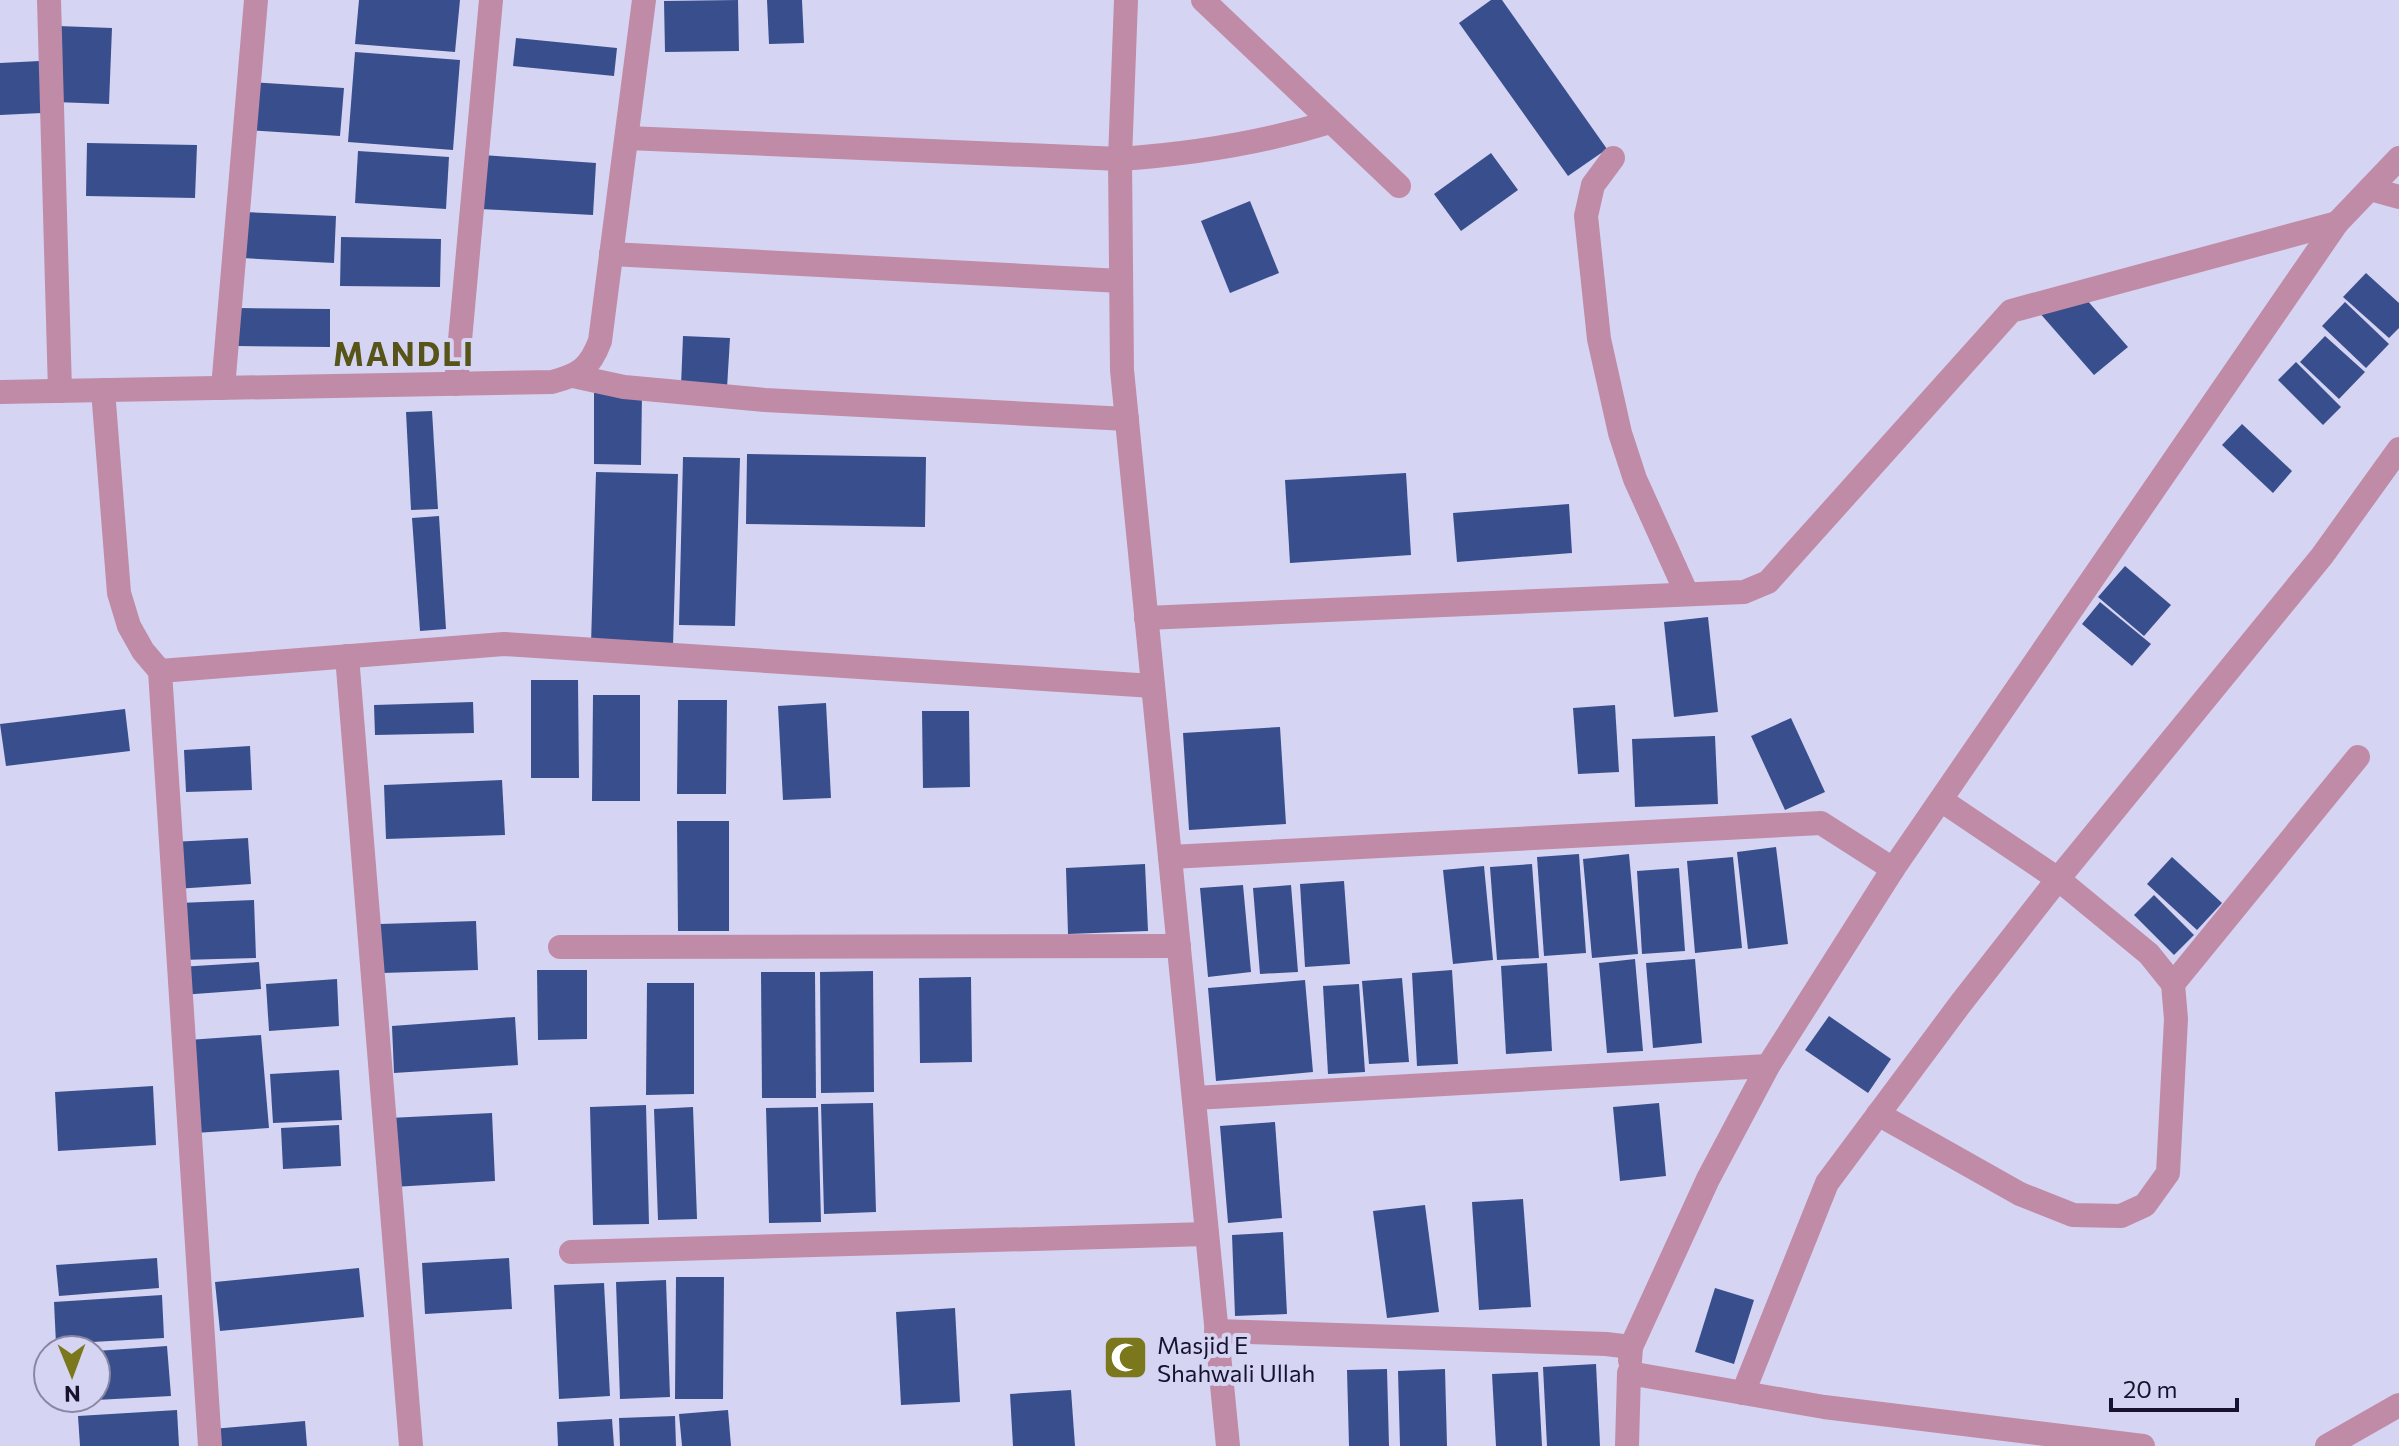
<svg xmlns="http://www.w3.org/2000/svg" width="2399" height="1446" font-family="Commissioner,sans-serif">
  <rect width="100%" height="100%" fill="#d6d4f3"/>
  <g fill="#394f8d">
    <path d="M359,0H460L455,52L355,44Z"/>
    <path d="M738,0L739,51L665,52L664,1Z"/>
    <path d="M767,0H802L804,43L769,44Z"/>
    <path d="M1491,0H1502L1607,149L1568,176L1459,23Z"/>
    <path d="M58,26L112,28L109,104L55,102Z"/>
    <path d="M516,38L617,48L614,76L513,66Z"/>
    <path d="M355,52L460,60L453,150L348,142Z"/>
    <path d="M40,61L42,113L0,115V63Z"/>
    <path d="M252,82L344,88L340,136L248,130Z"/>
    <path d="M87,143L197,145L195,198L86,196Z"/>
    <path d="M358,151L449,157L446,209L355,203Z"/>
    <path d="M1491,153L1518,190L1461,231L1434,194Z"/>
    <path d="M483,155L596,163L593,215L480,209Z"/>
    <path d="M1250,201L1279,273L1230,293L1201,221Z"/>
    <path d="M244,212L336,216L334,263L242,258Z"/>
    <path d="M341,237L441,239L440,287L340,286Z"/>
    <path d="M2366,273L2399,303V328L2389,338L2343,297Z"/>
    <path d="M2072,283L2128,347L2094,375L2038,311Z"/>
    <path d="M2345,302L2389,344L2366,368L2322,326Z"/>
    <path d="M238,308L330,309V347L237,346Z"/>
    <path d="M683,336L730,338L727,388L681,386Z"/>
    <path d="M2325,336L2365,372L2339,399L2300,362Z"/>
    <path d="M2296,362L2341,407L2323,425L2278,380Z"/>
    <path d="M594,393H642L641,465L594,464Z"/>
    <path d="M432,411L438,509L411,510L406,412Z"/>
    <path d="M2242,424L2292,471L2273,493L2222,445Z"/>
    <path d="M747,454L926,457L925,527L746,524Z"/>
    <path d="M683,457L740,458L735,626L679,625Z"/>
    <path d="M596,472L678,474L673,646L591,644Z"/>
    <path d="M1406,473L1411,555L1290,563L1285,480Z"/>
    <path d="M1569,504L1572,553L1457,562L1453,513Z"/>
    <path d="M439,516L446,629L420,631L412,518Z"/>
    <path d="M2125,566L2171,605L2144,636L2098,597Z"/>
    <path d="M2100,602L2151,644L2132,666L2082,624Z"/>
    <path d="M1708,617L1718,712L1674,717L1664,622Z"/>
    <path d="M531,680H578L579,778H531Z"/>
    <path d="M593,695H640V801H592Z"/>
    <path d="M678,700H727L726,794H677Z"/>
    <path d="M473,702L474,733L375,735L374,705Z"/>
    <path d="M826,703L831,798L783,800L778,706Z"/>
    <path d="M1615,705L1619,772L1578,774L1573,708Z"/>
    <path d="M125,709L130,751L6,766L0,724Z"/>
    <path d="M922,711H969L970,787L923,788Z"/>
    <path d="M1791,718L1825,792L1785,810L1751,736Z"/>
    <path d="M1280,727L1286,824L1189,830L1183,733Z"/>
    <path d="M1715,736L1718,804L1635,807L1632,739Z"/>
    <path d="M250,746L252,790L186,792L184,750Z"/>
    <path d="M502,780L505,835L386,839L384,785Z"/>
    <path d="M677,821H729V931H678Z"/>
    <path d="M248,838L251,884L175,889L172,842Z"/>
    <path d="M1776,847L1788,944L1748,949L1737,852Z"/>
    <path d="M1579,854L1586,953L1544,956L1537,857Z"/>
    <path d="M1629,854L1638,954L1592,958L1583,859Z"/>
    <path d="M1733,857L1742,948L1695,953L1687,861Z"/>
    <path d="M2172,857L2222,903L2197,930L2147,884Z"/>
    <path d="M1145,864L1148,931L1068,934L1066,868Z"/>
    <path d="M1532,864L1539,958L1497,960L1490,867Z"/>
    <path d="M1484,866L1493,960L1453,964L1443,870Z"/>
    <path d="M1679,868L1685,951L1642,954L1637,871Z"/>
    <path d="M1344,881L1350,964L1305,967L1300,884Z"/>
    <path d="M1243,885L1251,972L1208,977L1200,888Z"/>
    <path d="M1291,885L1298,972L1260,974L1253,888Z"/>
    <path d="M2154,895L2194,935L2174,955L2134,915Z"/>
    <path d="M254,900L256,958L180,960L178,903Z"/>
    <path d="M476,921L478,970L382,973L380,924Z"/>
    <path d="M1635,959L1643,1051L1607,1053L1599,963Z"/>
    <path d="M1695,959L1702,1043L1653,1048L1646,963Z"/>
    <path d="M259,962L261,989L181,995L179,967Z"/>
    <path d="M1547,963L1552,1051L1506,1054L1501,966Z"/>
    <path d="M537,970H587V1039L538,1040Z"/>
    <path d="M1452,970L1458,1064L1417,1066L1412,973Z"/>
    <path d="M873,971L874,1092L821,1093L820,972Z"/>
    <path d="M761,972H815L816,1098H762Z"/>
    <path d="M971,977L972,1062L920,1063L919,978Z"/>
    <path d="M1402,978L1409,1062L1369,1064L1362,981Z"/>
    <path d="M337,979L339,1026L269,1031L266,984Z"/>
    <path d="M1305,980L1313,1072L1216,1081L1208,988Z"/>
    <path d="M647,983H694V1094L646,1095Z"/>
    <path d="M1359,984L1365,1072L1328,1074L1323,986Z"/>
    <path d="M1829,1016L1891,1059L1868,1093L1805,1050Z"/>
    <path d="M515,1017L518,1065L394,1073L392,1026Z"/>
    <path d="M261,1035L269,1128L195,1133L188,1040Z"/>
    <path d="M339,1070L342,1120L273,1123L270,1074Z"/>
    <path d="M153,1086L156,1145L58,1151L55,1092Z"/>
    <path d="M873,1103L876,1212L824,1214L821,1104Z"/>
    <path d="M1659,1103L1666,1176L1620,1181L1613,1107Z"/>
    <path d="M646,1105L649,1224L593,1225L590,1107Z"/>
    <path d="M693,1107L697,1219L658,1220L654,1109Z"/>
    <path d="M818,1107L821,1222L769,1223L766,1108Z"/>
    <path d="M492,1113L495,1181L393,1187L389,1118Z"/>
    <path d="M1275,1122L1282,1218L1228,1223L1220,1126Z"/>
    <path d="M339,1125L341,1166L283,1169L281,1128Z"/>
    <path d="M1523,1199L1531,1307L1479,1310L1472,1202Z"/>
    <path d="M1425,1205L1439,1312L1387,1318L1373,1211Z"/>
    <path d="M1283,1232L1287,1314L1235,1316L1232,1235Z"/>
    <path d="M157,1258L159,1288L59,1296L56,1265Z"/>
    <path d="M509,1258L512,1309L425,1314L422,1263Z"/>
    <path d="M359,1268L364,1317L220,1331L215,1282Z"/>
    <path d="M676,1277H724L723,1399H675Z"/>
    <path d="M666,1280L670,1397L620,1399L616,1282Z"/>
    <path d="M604,1283L610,1396L559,1399L554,1285Z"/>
    <path d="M1715,1288L1754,1300L1734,1364L1695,1352Z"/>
    <path d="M162,1295L164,1338L56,1344L54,1302Z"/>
    <path d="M955,1308L960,1402L901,1405L896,1312Z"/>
    <path d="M167,1346L171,1396L96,1400V1351Z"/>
    <path d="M1596,1364L1600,1446H1547L1543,1367Z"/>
    <path d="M1387,1369L1389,1446H1349L1347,1370Z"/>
    <path d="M1445,1369L1447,1446H1400L1398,1371Z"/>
    <path d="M1538,1372L1542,1446H1496L1492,1374Z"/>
    <path d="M1071,1390L1075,1446H1013L1010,1394Z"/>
    <path d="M177,1410L179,1446H80L78,1416Z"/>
    <path d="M728,1410L731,1446H682L679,1414Z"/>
    <path d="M675,1416L676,1446H620L619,1418Z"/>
    <path d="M612,1419L614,1446H558L557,1422Z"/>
    <path d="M305,1421L307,1446H213L212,1429Z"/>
  </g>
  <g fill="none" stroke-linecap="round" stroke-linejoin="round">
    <g stroke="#c08ba6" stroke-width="24">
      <path d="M49,0L60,391"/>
      <path d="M1126,0L1120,159L1122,370L1228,1446"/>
      <path d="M1203,0L1399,186"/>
      <path d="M627,138L1120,159C1191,154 1262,143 1330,122"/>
      <path d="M1613,158L1593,185L1586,216L1599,339L1620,433L1635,479L1687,594"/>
      <path d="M2370,189L2399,197"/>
      <path d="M611,254L1121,281"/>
      <path d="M573,376L624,387L765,400L1127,419"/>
      <path d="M456,384L491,0"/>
      <path d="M223,388L256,0"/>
      <path d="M103,390L119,593L129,626L143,651L160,671"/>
      <path d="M0,392L552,382C579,375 590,368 600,341L644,0"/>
      <path d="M1146,618L1744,592L1768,582L2011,311L2337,223"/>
      <path d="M347,656L411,1446"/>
      <path d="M1170,857L1821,823L1893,869"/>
      <path d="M560,947L1179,946"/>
      <path d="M2173,984L2358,757"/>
      <path d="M1194,1098L1768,1066"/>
      <path d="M1878,1114L2020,1194L2073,1215L2121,1216L2145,1205L2168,1173L2176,1019L2173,984L2149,954L2058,879L1941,800"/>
      <path d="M571,1252L1207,1234"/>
      <path d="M1216,1331L1606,1344L1631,1347L1630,1361"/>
      <path d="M1631,1347L1708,1179L1768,1066L1893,869L2337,223L2399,158"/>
      <path d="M1743,1393L1827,1183L1961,1003L2058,879L2322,556L2399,449"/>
      <path d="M210,1446L160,671L504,644L1153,686"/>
      <path d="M1627,1446L1629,1373L1824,1407L2143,1446"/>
      <path d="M2327,1446L2399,1405"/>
    </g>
  </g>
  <defs>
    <symbol id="mosque-square" viewBox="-11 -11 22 22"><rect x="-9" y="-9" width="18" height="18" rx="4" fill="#7a771d" stroke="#d6d4f3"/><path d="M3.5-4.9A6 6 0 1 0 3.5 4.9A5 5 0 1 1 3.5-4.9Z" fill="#fff"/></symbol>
  </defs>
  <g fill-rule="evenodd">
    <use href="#mosque-square" x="1100" y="1332" width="51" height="51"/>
  </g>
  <g text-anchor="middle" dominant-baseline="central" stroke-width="8" stroke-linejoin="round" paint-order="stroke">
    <g font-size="24" fill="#17132f" stroke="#d6d4f3" text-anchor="start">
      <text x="1157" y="1344">Masjid E<tspan x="1157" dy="28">Shahwali Ullah</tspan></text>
    </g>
    <g font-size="32" font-weight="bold" letter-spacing="2" fill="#565418" stroke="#d6d4f3">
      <text x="404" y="353">MANDLI</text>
    </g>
  </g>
  <g transform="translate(72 1374) rotate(179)"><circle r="38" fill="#d6d4f3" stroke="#8a87a5" stroke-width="2"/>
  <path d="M0-6L14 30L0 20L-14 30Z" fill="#7a771d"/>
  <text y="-12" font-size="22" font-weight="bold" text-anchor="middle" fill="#17132f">N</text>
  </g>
  <path d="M2111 1398v12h126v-12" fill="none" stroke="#17132f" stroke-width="4"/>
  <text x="2123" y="1398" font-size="24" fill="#17132f" stroke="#d6d4f3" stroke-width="6" paint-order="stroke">20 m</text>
</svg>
